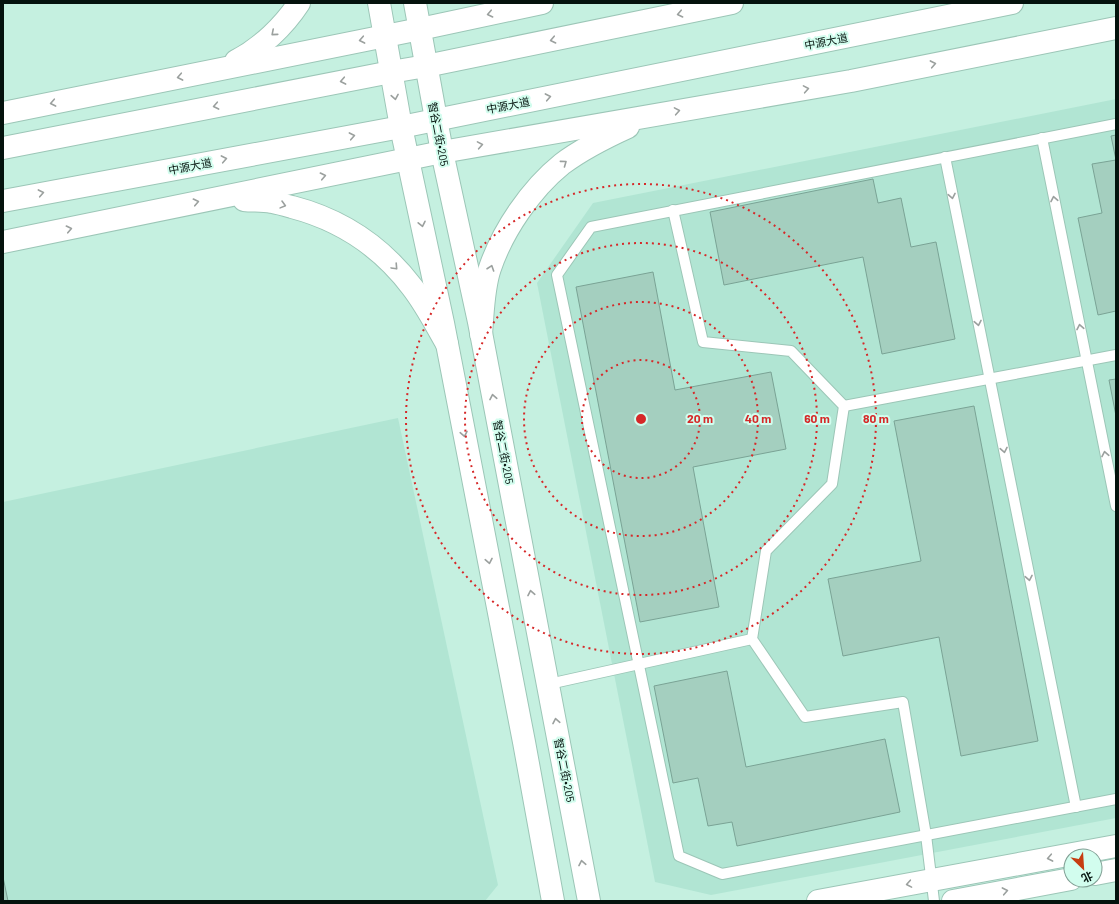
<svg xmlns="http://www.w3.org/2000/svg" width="1119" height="904" font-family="Barlow,'Noto Sans SC',sans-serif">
  <rect width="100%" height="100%" fill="#c5f0e0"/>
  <g fill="#b1e5d3">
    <path d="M1116,99V818L711,895L655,882L537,283L593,203Z"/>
    <path d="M398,418L498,885L485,901H3V502Z"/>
  </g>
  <g fill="#a4cfbf" stroke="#7aa395">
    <path d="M1116,135V311L1098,315L1078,218L1102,213L1092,164L1116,160L1111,136Z"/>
    <path d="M873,179L878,203L901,198L911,247L936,242L955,339L882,354L863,257L724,285L710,212Z"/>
    <path d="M653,272L675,390L771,372L786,449L693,467L719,607L640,622L576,287Z"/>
    <path d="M1116,379V416L1109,380Z"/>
    <path d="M974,406L1038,741L961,756L939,637L843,656L828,579L921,561L894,421Z"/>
    <path d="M727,671L746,767L885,739L900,812L737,846L732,822L708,826L698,778L673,783L654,686Z"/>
    <path d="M3,877L8,901H3Z"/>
  </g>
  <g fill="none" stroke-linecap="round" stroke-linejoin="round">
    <defs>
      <g id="lane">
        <path d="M1116,124L591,227L557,275L679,856L722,874L1116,799"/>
        <path d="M1042,138L1116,506"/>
        <path d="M945,157L1076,807"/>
        <path d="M673,210L703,342L791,351L844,406L832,484L766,551L752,639L805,717L903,702L926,835L934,901"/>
        <path d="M844,406L1116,355"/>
        <path d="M549,684L752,639"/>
      </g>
      <g id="secondary">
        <path d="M379,3L401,127L443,323L524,742L553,901"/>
        <path d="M415,3L442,152L479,322L589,901"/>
        <path d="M1095,874L1116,870"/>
        <path d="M818,901L1116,846"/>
        <path d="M953,901L1071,879"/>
      </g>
      <g id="primary">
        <path d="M236,61C261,48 284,26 299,3"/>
        <path d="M3,113L420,29L542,3"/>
        <path d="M3,148L391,72L426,66L732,3"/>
        <path d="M244,200C253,201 263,200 272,202C278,203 285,205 292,207C342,220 381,246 412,287C426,305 436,325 447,344"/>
        <path d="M3,201L401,127L1012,3"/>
        <path d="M3,242L442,152L851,81L1116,28"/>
        <path d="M481,334C483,312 483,288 490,268C503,230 531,189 562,164C582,149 606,137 628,127"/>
      </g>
    </defs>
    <use href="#lane" stroke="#9cc6b7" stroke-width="12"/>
    <use href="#secondary" stroke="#9cc6b7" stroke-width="24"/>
    <use href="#primary" stroke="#9cc6b7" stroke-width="24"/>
    <use href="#lane" stroke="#fff" stroke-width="10"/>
    <use href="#secondary" stroke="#fff" stroke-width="22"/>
    <use href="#primary" stroke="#fff" stroke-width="22"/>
  </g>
  <defs><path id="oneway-chevron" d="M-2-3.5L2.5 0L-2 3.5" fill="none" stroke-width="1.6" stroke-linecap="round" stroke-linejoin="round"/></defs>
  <g stroke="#9ba09e">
    <use href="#oneway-chevron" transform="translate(490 14) rotate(168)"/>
    <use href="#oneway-chevron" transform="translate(680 14) rotate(168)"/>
    <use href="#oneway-chevron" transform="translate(274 33) rotate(139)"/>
    <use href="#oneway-chevron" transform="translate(362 40) rotate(169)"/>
    <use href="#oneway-chevron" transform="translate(553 40) rotate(168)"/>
    <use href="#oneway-chevron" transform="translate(933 64) rotate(-11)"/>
    <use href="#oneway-chevron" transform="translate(180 77) rotate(169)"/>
    <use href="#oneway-chevron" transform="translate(343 81) rotate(169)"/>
    <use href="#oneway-chevron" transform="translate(806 89) rotate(-10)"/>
    <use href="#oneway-chevron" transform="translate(395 97) rotate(80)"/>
    <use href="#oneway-chevron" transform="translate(548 97) rotate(-11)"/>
    <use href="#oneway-chevron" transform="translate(53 103) rotate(169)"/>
    <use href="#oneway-chevron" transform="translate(216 106) rotate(169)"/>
    <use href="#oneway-chevron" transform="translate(677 111) rotate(-10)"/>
    <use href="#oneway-chevron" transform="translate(352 136) rotate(-11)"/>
    <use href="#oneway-chevron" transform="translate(480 145) rotate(-10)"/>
    <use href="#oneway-chevron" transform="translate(224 159) rotate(-11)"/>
    <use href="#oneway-chevron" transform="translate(564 163) rotate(-36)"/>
    <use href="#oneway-chevron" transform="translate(323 176) rotate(-12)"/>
    <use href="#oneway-chevron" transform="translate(41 193) rotate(-11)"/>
    <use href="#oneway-chevron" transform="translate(952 196) rotate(79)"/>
    <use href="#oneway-chevron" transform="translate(1054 199) rotate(-101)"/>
    <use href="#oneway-chevron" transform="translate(196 202) rotate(-12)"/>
    <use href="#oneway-chevron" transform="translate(283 205) rotate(15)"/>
    <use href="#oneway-chevron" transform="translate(422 224) rotate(78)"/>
    <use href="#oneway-chevron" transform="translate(69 229) rotate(-12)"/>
    <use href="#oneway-chevron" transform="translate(395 267) rotate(47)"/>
    <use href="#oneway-chevron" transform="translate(491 268) rotate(-71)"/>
    <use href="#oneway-chevron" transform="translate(978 323) rotate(79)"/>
    <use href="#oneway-chevron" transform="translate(1080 327) rotate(-101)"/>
    <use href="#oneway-chevron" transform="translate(493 397) rotate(-101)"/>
    <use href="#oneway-chevron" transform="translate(464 434) rotate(79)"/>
    <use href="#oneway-chevron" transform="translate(1004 450) rotate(79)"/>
    <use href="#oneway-chevron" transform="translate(1105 454) rotate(-101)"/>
    <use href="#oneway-chevron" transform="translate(489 561) rotate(79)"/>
    <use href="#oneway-chevron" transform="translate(1029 578) rotate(79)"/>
    <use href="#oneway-chevron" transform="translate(531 593) rotate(-101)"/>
    <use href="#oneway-chevron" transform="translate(556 721) rotate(-101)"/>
    <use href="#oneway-chevron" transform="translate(1050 858) rotate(169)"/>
    <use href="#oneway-chevron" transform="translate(582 863) rotate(-101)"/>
    <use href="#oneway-chevron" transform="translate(909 884) rotate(170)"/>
    <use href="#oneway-chevron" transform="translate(1005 891) rotate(-11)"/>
  </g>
  <g fill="none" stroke="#d62828" stroke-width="2" stroke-dasharray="2 4">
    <circle cx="641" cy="419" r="59"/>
    <circle cx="641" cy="419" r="117"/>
    <circle cx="641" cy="419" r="176"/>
    <circle cx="641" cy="419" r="235"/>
  </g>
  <g text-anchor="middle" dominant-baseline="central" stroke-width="4" stroke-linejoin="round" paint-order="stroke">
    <g font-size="11" fill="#04120d" stroke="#d2fdee">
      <text transform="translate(826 41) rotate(-11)">中源大道</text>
      <text transform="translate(508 105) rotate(-11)">中源大道</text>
      <text transform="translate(439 134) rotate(79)">智谷二街•205</text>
      <text transform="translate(190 166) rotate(-11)">中源大道</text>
      <text transform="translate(504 452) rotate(79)">智谷二街•205</text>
      <text transform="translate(565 770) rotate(79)">智谷二街•205</text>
    </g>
  </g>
  <circle cx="641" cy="419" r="6" fill="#d62828" stroke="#d2fdee" stroke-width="2"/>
  <g font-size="12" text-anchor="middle" font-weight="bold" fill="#d62828" stroke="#d2fdee" stroke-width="4" stroke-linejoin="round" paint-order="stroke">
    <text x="700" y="423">20 m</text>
    <text x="758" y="423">40 m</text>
    <text x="817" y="423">60 m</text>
    <text x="876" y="423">80 m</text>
  </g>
  <rect width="1119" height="904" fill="none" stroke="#04120d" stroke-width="8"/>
  <g transform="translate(1083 868) rotate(155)"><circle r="19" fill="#d2fdee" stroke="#809f94"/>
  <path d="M0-3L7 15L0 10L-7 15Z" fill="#c63d11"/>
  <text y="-6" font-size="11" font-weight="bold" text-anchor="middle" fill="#04120d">北</text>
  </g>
</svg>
